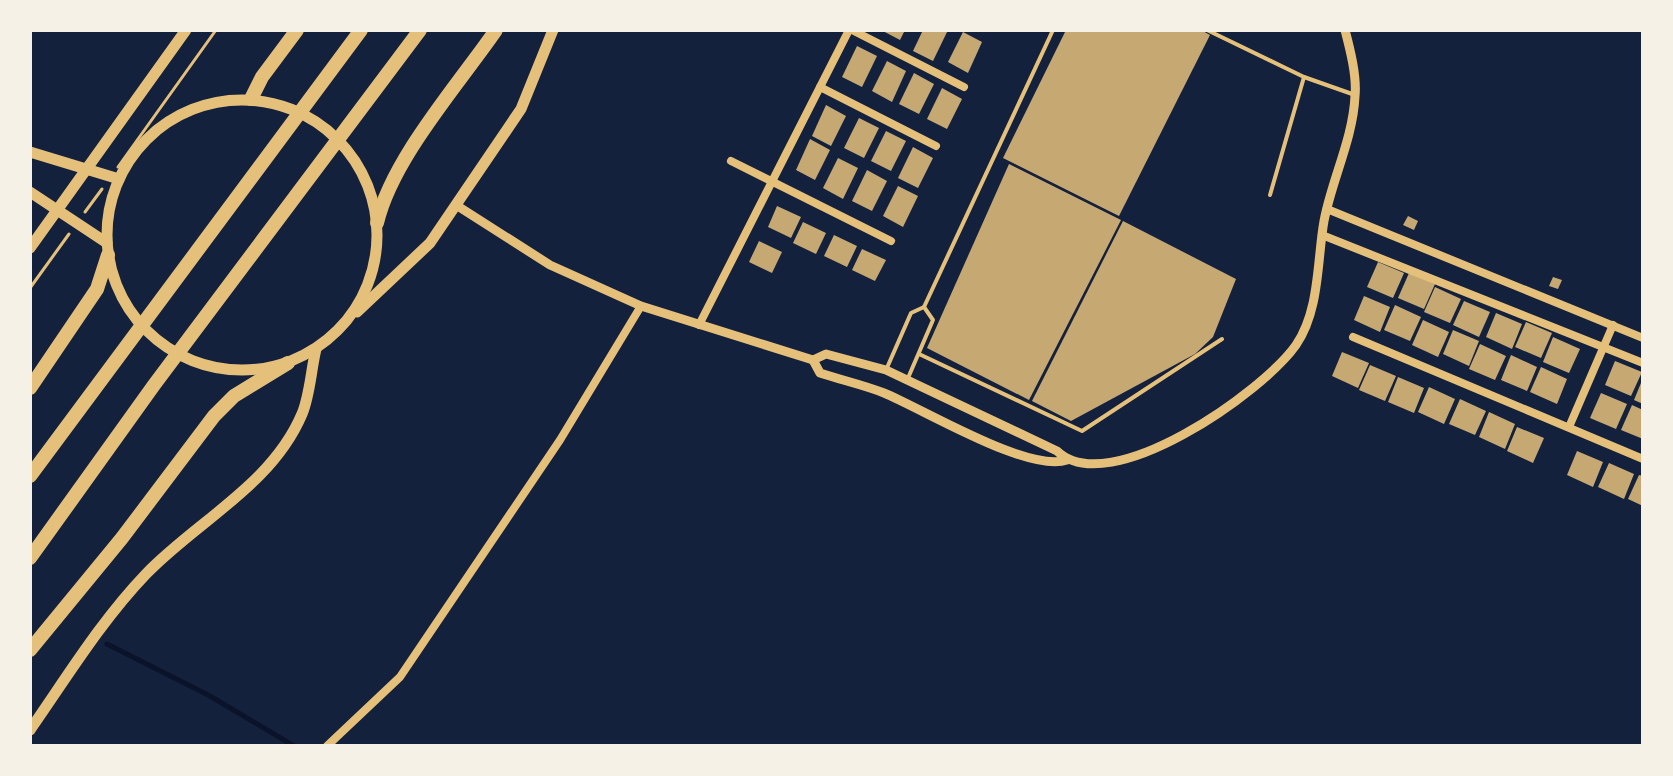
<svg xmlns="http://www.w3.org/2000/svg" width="1673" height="776" font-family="'Work Sans',sans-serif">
  <rect width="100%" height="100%" fill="#14213d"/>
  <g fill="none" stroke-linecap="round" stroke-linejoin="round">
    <path stroke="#0b132b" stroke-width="5" d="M107,644L210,696L294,746"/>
  </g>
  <g fill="#c6a872">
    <path d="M881,30H905L900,40Z"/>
    <path d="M923,30H948L933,61L913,51Z"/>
    <path d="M1066,30H1201L1210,35L1119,216L1003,158Z"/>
    <path d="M963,32L982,42L968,73L948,62Z"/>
    <path d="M857,46L877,56L862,87L842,77Z"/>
    <path d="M887,61L906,71L892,102L872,91Z"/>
    <path d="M914,73L934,84L919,114L899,104Z"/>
    <path d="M942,88L962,99L947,129L927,119Z"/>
    <path d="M826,105L846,116L831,146L812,136Z"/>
    <path d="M859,118L879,128L864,158L844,148Z"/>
    <path d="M886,131L906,141L891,171L871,161Z"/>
    <path d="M810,139L830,150L815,180L796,170Z"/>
    <path d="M913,147L933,158L918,188L898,178Z"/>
    <path d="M838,158L858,168L843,199L823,188Z"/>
    <path d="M1009,164L1121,220L1029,400L927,348Z"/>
    <path d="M867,170L887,181L872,211L852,201Z"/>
    <path d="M898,186L918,196L903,227L883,216Z"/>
    <path d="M777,206L801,217L791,238L768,227Z"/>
    <path d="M1408,216L1418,221L1414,230L1403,225Z"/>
    <path d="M1123,221L1236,279L1213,337L1195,354L1071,421L1032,401Z"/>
    <path d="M803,222L826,233L816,254L793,243Z"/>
    <path d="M834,235L857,246L847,267L824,256Z"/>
    <path d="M759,241L782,252L772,273L749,262Z"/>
    <path d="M862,249L886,260L875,281L852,270Z"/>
    <path d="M1378,262L1404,273L1393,298L1367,287Z"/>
    <path d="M1409,273L1435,284L1424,309L1398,298Z"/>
    <path d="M1553,277L1562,280L1558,289L1549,286Z"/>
    <path d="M1435,287L1461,299L1450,323L1424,312Z"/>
    <path d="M1364,296L1390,307L1380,332L1354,320Z"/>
    <path d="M1464,301L1490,312L1479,337L1453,325Z"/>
    <path d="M1395,305L1421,317L1410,341L1384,330Z"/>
    <path d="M1496,313L1522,324L1512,349L1486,337Z"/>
    <path d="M1423,320L1449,332L1438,357L1412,345Z"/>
    <path d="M1526,322L1552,333L1541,358L1515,347Z"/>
    <path d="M1453,330L1479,341L1469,366L1443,354Z"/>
    <path d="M1553,337L1580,349L1569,373L1543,362Z"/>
    <path d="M1480,344L1506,356L1495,380L1469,369Z"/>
    <path d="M1342,352L1369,363L1358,388L1332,376Z"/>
    <path d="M1511,355L1537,367L1527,391L1501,380Z"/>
    <path d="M1615,361L1642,372L1631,396L1605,385Z"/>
    <path d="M1370,365L1396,376L1385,401L1359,390Z"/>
    <path d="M1541,367L1567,379L1557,404L1530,392Z"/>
    <path d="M1398,377L1424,388L1414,413L1388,402Z"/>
    <path d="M1643,378V404L1634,400Z"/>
    <path d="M1429,387L1455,399L1444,424L1418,412Z"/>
    <path d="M1601,393L1627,404L1616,429L1590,418Z"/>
    <path d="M1460,399L1486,411L1475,435L1449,424Z"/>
    <path d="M1632,405L1643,410V439L1621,430Z"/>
    <path d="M1489,412L1515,424L1505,449L1479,437Z"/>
    <path d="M1517,427L1544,438L1533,463L1507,451Z"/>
    <path d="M1577,451L1603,462L1593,487L1567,475Z"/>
    <path d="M1609,463L1634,474L1624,499L1598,487Z"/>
    <path d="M1639,475L1643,476V506L1628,499Z"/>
  </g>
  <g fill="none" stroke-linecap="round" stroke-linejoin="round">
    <g stroke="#e5c07b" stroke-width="3">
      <path d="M118,167L216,30"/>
      <path d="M85,212L102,189"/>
      <path d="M30,288L69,234"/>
    </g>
    <g stroke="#e5c07b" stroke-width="4">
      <path d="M1207,30L1304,77L1355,95"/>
      <path d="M1270,195L1304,77"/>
      <path d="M924,307L1053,30"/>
      <path d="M919,354L1082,431L1222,339"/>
      <path d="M886,370L911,313L924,307L933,320L908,378"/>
    </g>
    <g stroke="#e5c07b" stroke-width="8">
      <path d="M852,30L964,87"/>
      <path d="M820,87L936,146"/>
      <path d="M731,161L891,241"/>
      <path d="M1327,209L1643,338"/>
      <path d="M1322,235L1643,363"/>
      <path d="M699,325L849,30"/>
      <path d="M1353,337L1643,459"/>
      <path d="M1569,427L1613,325"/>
      <path d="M327,746L400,677L560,440L641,306"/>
    </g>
    <g stroke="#e5c07b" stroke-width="9">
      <path d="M456,205L550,265L641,306L813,360L826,354L886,370L1057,451C1109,501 1263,392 1296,345C1320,310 1317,260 1324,221C1332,179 1353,139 1355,96C1357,76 1350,49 1345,30"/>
      <path d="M813,360L820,373C841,380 864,385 884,393C925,410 1028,473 1067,460"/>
    </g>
    <g stroke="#e5c07b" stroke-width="11">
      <circle cx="242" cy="235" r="135"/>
      <path d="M30,152L119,179"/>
      <path d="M30,192L107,243"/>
      <path d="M30,248L186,30"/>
      <path d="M357,312L430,243L521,109L553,30"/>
      <path d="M30,730C67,677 101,621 146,574C197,521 272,485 302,414C310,395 311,370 316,349"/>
    </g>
    <g stroke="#e5c07b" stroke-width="14">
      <path d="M251,99L262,77L297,30"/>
      <path d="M377,223C392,159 458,85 496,30"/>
      <path d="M30,388L97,289L108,255"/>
      <path d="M30,476L361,30"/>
      <path d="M30,558L154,385L420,30"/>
      <path d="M30,650L122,538L214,416L234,396L288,363"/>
    </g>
  </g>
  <rect width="1673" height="776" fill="none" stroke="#f6f1e7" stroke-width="64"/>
</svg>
